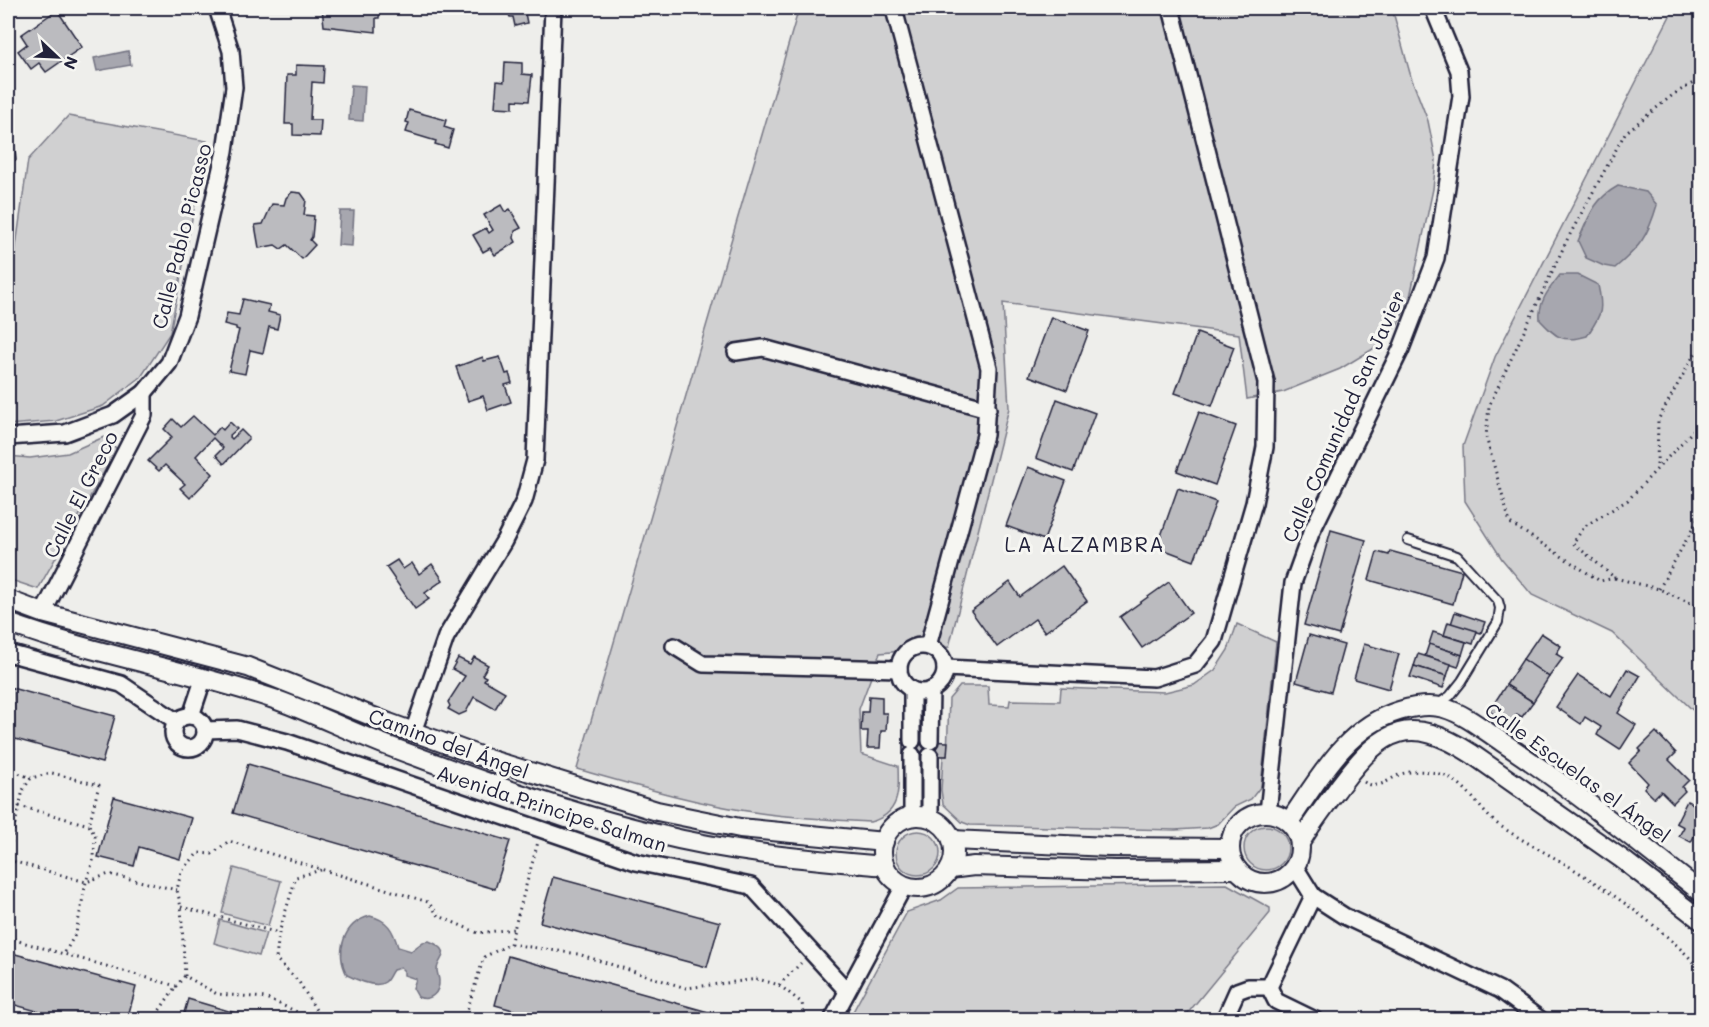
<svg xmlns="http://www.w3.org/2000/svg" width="1709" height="1027" font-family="Mali,sans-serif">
  <rect width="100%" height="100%" fill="#eeeeeb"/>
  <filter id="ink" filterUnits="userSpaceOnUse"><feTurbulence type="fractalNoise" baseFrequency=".0167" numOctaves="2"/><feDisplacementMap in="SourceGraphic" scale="12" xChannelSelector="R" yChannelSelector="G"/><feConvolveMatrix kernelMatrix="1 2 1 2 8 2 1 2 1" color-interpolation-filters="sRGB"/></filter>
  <g filter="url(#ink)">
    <g fill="#d0d0d1" stroke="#797986" stroke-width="1.5">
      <path d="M799,8H1392L1411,77L1428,121L1436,160L1433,189L1410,297L1398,324L1378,346L1340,369L1283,392L1247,399L1239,334L1003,303L1009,408L949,647L880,653L859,709L861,754L898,766C899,792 900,814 870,822C833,820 796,818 760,813C698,804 637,786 577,769Z"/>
      <path d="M1674,8H1701V718L1612,633L1532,595L1502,559L1465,501L1463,446L1495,357Z"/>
      <path d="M68,116L207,141L170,333L141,377L103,406L56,421L8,425V304L28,160Z"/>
      <path d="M104,437L117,449L38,589L8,579V456L30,458L68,453Z"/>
      <path d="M1237,624L1276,642L1261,786L1251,799L1234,807L1218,824L1208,828L1175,830L970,825L962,822L943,804L941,790L943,756H947L949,699L960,686H988L989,705L1009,706L1010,700L1060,701L1061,688L1165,692L1194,685L1215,670L1228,650Z"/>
      <circle cx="1266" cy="848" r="22"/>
      <circle cx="918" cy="853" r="22"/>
      <path d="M234,868L281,881L268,926L222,913Z"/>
      <path d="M1227,884L1270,908V913L1183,1019H849L907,912L941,900L958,888Z"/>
      <path d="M220,920L266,933L259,956L214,943Z"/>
    </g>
    <g fill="#a7a7af" stroke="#727281" stroke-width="1.5">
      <path d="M128,51L131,65L97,71L94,58Z"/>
      <path d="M351,85L365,86L363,121L349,120Z"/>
      <path d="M1618,186L1646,192L1657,205C1648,236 1640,247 1615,268L1604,266L1586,258L1578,241C1589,217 1593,200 1618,186Z"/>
      <path d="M340,211H354L352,246L338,245Z"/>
      <path d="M1560,275H1578L1598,285C1604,312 1601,314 1587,336C1562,343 1557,338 1540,320C1538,302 1549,289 1560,275Z"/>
      <path d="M370,916C388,920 393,930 398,947L411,951L423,942L429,941C456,952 437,958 437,970C437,973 439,978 439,980C440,993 430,1002 418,997L413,988L416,979L404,975V971L401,968L393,970C390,974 388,980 385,982C376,989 355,979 347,975C335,952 343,923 370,916Z"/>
    </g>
    <g fill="#bbbbbf" stroke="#22223b" stroke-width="1.5">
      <path d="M322,8H380L379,18H376V32L324,26Z"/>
      <path d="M506,8H533L534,10L525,13L527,23L515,26L513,17H510Z"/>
      <path d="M57,10L82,47L46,72L39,63L31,69L18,51L27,44L21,35Z"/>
      <path d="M505,62L522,63V74L532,75L529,101L513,100V108L495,107L497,81L504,82Z"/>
      <path d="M296,65L324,66L323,83L312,82L310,120H321L320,136L293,135V124H285L287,75H296Z"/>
      <path d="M409,110L446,120L444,127L453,130L448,148L435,144L436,141L406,132L409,123L406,122Z"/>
      <path d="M8,116H11L16,160L8,161Z"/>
      <path d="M292,192L301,193L306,200L304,215L314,216L312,237L310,240L315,245L302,259L287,245L281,249L275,245L259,248L255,225L263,224L272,204L284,205L286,198Z"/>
      <path d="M501,205L505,212L510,209L521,228L515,231L514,238L516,242L495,255L490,248L483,252L473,235L486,228L489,233L493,230L484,215Z"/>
      <path d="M243,299L270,305L268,312L280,315L277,329L269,327L263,353L250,350L245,374L229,371L239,330L236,329V327L224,324L227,313L239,315Z"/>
      <path d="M1051,317L1089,331L1067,390L1029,376Z"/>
      <path d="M1197,333L1234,347L1212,406L1175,393Z"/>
      <path d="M483,357L484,361L500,357L506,374L509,373L512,383L505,385L511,402L488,410L483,396L468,401L456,367Z"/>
      <path d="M1057,399L1095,413L1073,472L1036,458Z"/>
      <path d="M1199,412L1236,426L1215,485L1177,471Z"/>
      <path d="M193,416L213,435L220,427L223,430L230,422L237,429L229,436L232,439L241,430L249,438L224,464L216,455L223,448L213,438L196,456L213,474L190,498L180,488L185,484L165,465L159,471L148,461L172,437L164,429L173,419L181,427Z"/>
      <path d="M1028,467L1066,481L1044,540L1006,526Z"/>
      <path d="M1178,488L1216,502L1194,561L1157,547Z"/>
      <path d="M1331,530L1366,540L1339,635L1304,625Z"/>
      <path d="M1390,551L1462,571L1453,604L1369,580L1377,552L1389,555Z"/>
      <path d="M397,560L403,569L412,563L419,574L432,564L443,580L425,593L429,599L415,609L386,567Z"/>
      <path d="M1062,566L1087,601L1045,632L1035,619L997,647L971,611L1010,582L1020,597Z"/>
      <path d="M1169,582L1191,613L1142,648L1120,617Z"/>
      <path d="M1455,612L1485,622L1481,633L1451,624Z"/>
      <path d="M1448,622L1477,631L1473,644L1444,635Z"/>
      <path d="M1433,632L1466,642L1462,655L1429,644Z"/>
      <path d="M1541,633L1561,646L1556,654L1563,658L1549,677L1523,659Z"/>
      <path d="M1309,635L1344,645L1331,692L1296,682Z"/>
      <path d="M1364,644L1399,654L1389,689L1354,679Z"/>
      <path d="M1429,644L1462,655L1458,667L1425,656Z"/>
      <path d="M1418,654L1451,664L1447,676L1414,666Z"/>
      <path d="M474,657L488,665L482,675L486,677L484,680L505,692L495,709L474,697L466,712L459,715L448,709L450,706L448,702L465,676L452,669L458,658L470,664Z"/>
      <path d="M1523,659L1549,677L1533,702L1506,685Z"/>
      <path d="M1414,666L1447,676L1443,688L1410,677Z"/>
      <path d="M1627,669L1640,676L1618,713L1636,725L1620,750L1597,735L1601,727L1585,717L1581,724L1556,707L1578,675L1611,696Z"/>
      <path d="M1506,685L1533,702L1522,717L1517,714L1510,725L1489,711Z"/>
      <path d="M8,687L115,716L102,763L8,737Z"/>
      <path d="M869,696L882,697V713H887L886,731H881L880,748H867L868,731H861L862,712H868Z"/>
      <path d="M1656,732L1676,753L1669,760L1689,780L1682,787L1685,791L1673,803L1661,791L1654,798L1644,788L1648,783L1629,763L1641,751L1639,749Z"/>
      <path d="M903,740L948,742L947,756L903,755Z"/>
      <path d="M248,764L510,841L495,889L233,813Z"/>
      <path d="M114,797L192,818L180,859L139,847L134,866L98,857Z"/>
      <path d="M1687,801L1702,808V835L1696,833L1691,842L1679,836L1684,827L1676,823Z"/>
      <path d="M553,877L720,922L707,967L540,922Z"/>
      <path d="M8,952L136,987L127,1020H69L8,1003Z"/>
      <path d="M508,956L737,1020H549L495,1005Z"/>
      <path d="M188,999L259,1020H182Z"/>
    </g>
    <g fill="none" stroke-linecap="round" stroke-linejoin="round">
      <defs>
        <path id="service" d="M1408,540L1457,556L1498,601L1500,608L1498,622L1462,681L1450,696L1438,704"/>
        <g id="minor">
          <path d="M896,8L895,13L989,368L985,435L928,646"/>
          <path d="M736,352L763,348L988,409"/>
          <path d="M8,437L65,433L113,415L144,393L169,363L187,316L225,151L234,87L231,51L217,8"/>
          <path d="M43,613L144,415V393"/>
          <path d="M674,646L703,664L899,669"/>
          <circle cx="922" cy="669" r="23"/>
          <path d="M8,653L121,684L176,721"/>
          <path d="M945,668L1154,678L1195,665L1214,641L1254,503L1265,447L1266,382L1171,8"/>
          <path d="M912,690V741"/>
          <circle cx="189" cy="732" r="16"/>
          <path d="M191,716L204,677"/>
          <path d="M205,730L237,729L287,742L636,862L751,886L847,991"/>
          <path d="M413,732L446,637L504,541L524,501L535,460L553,8"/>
          <path d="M930,741L931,690"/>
          <path d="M912,755V816"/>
          <path d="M1268,812L1293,583L1311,533L1401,349L1436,258L1461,96L1459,71L1433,8"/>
          <path d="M930,818V756"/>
          <path d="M1295,867L1313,896L1344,916L1500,990L1541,1020"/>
          <path d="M1269,987L1276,1001L1315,1020"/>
          <path d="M832,1020L904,886"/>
          <path d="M1224,1020L1237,991L1248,987H1269L1313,896"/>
        </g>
        <g id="tertiary">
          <path d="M8,600L43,613L248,667L389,723L488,759L657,811L740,828L884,842"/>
          <path d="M8,623C95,655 188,670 277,700C313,713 347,730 383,744C473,778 564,812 657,834C732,853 808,859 885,866"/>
          <circle cx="1265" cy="848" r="35"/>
          <circle cx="918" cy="852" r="36"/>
          <path d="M1289,822C1318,780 1346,727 1399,711C1412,707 1430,704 1444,708C1465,714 1484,730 1502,742C1572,788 1636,841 1702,893"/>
          <path d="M952,840L1109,847L1230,848"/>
          <path d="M1300,843C1312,822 1327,803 1342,783C1383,728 1410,714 1472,754L1622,859L1702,921"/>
          <path d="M950,869L974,866L1116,870L1237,869"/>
        </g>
      </defs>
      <use href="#service" stroke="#22223b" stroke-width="12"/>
      <use href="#minor" stroke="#22223b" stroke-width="20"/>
      <use href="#tertiary" stroke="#22223b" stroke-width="22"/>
      <g stroke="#22223b" stroke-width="3" stroke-dasharray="1.5 4.5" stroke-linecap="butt">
        <path d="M1702,421L1628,500L1585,526L1573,543L1615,578L1659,589L1702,608"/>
        <path d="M1657,465L1658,420L1694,355L1702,347"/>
        <path d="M1615,578L1600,581L1510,523L1486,437L1489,406L1567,240L1625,133L1674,94L1702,78"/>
        <path d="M1659,589L1702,512"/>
        <path d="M8,769L31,778"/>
        <path d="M1364,782C1379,791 1388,779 1401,774C1417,769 1436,771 1450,778C1471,789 1480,812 1499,825C1528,845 1560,859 1589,879C1629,905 1670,935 1702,971"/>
        <path d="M19,806L89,825"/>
        <path d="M8,854L23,790L31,778L52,773L99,785L89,825L95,836L94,858L86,882L76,933L64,954"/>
        <path d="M8,860L86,882L109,874L177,890"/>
        <path d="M321,870L296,877L279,933L276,959L299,982L322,1020"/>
        <path d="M181,907L279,933"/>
        <path d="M8,938L176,986L185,976L217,994L266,998L315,1020"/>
        <path d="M510,944L538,842"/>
        <path d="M185,976L181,907L177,890L181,872L198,853L212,854L229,841L428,902L439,916L478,933L514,929"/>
        <path d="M779,985L801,963"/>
        <path d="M467,1013L472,1020"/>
        <path d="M153,1020L176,986"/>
        <path d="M464,1020L484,957L510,944L578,954L686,988L758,979L779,985L802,1003L805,1020"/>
      </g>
      <use href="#service" stroke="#f6f6f2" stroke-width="8"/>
      <use href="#minor" stroke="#f6f6f2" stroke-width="15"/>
      <use href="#tertiary" stroke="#f6f6f2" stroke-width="18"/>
    </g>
  </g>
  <g text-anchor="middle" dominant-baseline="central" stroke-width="6" stroke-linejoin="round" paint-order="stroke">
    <g font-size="20" fill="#22223b" stroke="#f6f6f2">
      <text transform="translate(181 236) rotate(-76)">Calle Pablo Picasso</text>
      <text transform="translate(1343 416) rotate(-66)">Calle Comunidad San Javier</text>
      <text transform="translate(80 494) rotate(-63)">Calle El Greco</text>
      <text transform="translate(449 743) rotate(20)">Camino del Ángel</text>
      <text transform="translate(1578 772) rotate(36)">Calle Escuelas el Ángel</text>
      <text transform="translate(552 808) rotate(18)">Avenida Principe Salman</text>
    </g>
    <g font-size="21" letter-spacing="1.5" fill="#22223b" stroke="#f6f6f2">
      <text x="1085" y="543">LA ALZAMBRA</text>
    </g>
  </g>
  <rect width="1709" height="1027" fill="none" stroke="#f6f6f2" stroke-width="30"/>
  <rect x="15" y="15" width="1679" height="997" fill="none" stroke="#22223b" stroke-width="2" filter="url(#ink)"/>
  <g transform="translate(57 57) rotate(113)" stroke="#f6f6f2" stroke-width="4.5" paint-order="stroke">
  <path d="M0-4.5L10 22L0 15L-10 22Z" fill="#22223b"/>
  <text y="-9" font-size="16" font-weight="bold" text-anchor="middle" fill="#22223b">N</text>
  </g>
</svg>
